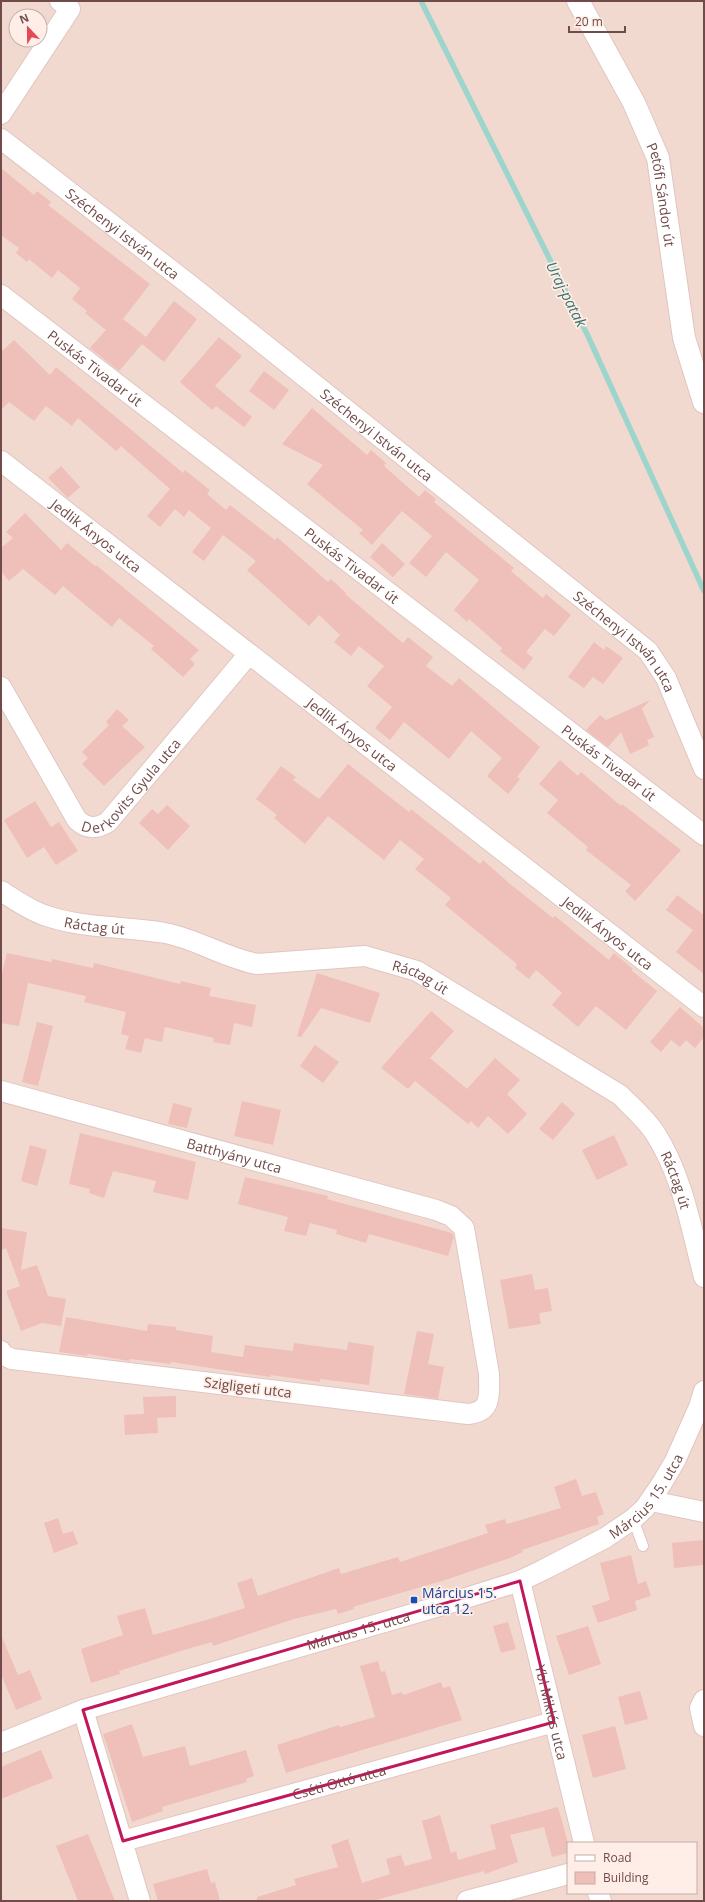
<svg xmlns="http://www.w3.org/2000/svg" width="705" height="1902" font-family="'Open Sans',sans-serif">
  <rect width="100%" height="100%" fill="#fbe9e1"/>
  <path fill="#f2d9d0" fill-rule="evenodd" d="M1,1H704V1901H1ZM16,16H40V40H16ZM568,1843H696V1893H568Z"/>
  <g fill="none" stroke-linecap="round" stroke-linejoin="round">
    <path stroke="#9dd5cd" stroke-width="5.5" d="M421,1L588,336L704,591"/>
  </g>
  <g fill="#efbfba">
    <path d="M1,168L34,195L37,191L51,202L48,205L150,284L123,319L146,337L174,301L197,319L164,362L142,344L119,371L90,348L106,330L85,313L87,311L72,299L80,288L58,270L52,278L29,259L27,262L16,253L19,248L1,235Z"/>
    <path d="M219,337L242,356L215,386L252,417L244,427L216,406L212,410L180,382Z"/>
    <path d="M14,340L50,375L56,367L183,473L185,470L210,490L207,494L226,510L230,505L275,540L277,537L328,582L331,579L346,593L345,594L403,643L408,637L433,657L426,666L452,686L459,678L540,747L517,777L520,779L508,794L487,776L502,758L471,731L449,759L404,722L390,740L375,728L392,707L367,686L384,666L359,646L351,656L334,642L340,635L319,615L309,626L247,570L256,561L223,535L204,561L192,552L211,528L189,510L184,517L175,509L160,527L147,516L170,489L121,446L116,451L78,418L72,426L46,406L34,421L9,402L1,410V352Z"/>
    <path d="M264,371L289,390L274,410L249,391Z"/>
    <path d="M312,408L367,455L371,450L386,463L384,466L419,497L425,490L436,499L434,502L514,568L511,571L543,598L546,594L571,615L554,636L545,629L526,652L533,658L524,670L500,651L502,648L469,619L467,622L454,610L479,580L446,552L426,577L409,563L432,536L402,511L372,545L359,533L363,530L307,484L323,465L282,444Z"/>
    <path d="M61,466L80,487L68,498L48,478Z"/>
    <path d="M25,513L61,550L67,543L95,566L96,565L199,650L190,659L195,664L183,677L151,649L154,646L119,618L112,627L63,586L55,595L23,569L9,581L1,571V548L13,538L6,532Z"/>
    <path d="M382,543L405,564L393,577L370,557Z"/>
    <path d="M594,642L604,650L606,646L623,658L603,684L593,677L584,688L568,677Z"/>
    <path d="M650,700L642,709L654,737L647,740L649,745L630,754L621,732L608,747L586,730L600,715L606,720Z"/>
    <path d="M117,709L129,720L122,726L145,747L104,786L82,764L88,758L82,752L109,725L106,722Z"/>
    <path d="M560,760L578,776L581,772L621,806L622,804L681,850L635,901L625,891L631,885L586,850L588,847L547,813L558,800L539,784Z"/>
    <path d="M348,764L409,812L411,809L480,864L483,860L510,884L553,918L555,916L609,960L614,953L633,969L631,970L657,991L626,1030L596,1006L578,1027L552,1005L562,993L536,970L529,979L515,968L517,964L445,905L451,898L415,869L424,859L400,840L384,860L328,816L305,844L274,818L277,815L256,799L281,766L296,777L293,780L319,799Z"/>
    <path d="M35,801L51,827L59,822L78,851L56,865L44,847L27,858L4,820Z"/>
    <path d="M167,805L190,826L168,850L139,823L152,809L158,814Z"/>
    <path d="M677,895L704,915V974L676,952L693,930L666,910Z"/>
    <path d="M7,953L51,962L52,959L93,968L94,963L180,984L181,981L211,988L209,996L256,1005L252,1027L234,1023L230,1045L213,1042L214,1038L165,1027L162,1042L145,1038L141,1053L125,1049L129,1036L121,1034L126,1012L84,1002L86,996L28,983L19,1026L1,1023V977Z"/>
    <path d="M317,973L380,993L370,1023L321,1008L301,1037L297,1036Z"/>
    <path d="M680,1007L704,1028V1037L695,1048L686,1040L680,1047L671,1040L661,1052L650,1042Z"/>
    <path d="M431,1011L454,1031L430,1058L467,1089L495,1058L520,1080L507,1094L527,1114L508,1134L488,1116L478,1128L471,1121L468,1124L415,1081L408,1089L381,1068Z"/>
    <path d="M37,1022L53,1026L38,1086L22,1082Z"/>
    <path d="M315,1045L339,1062L323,1083L300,1066Z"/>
    <path d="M242,1101L281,1110L273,1145L234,1136Z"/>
    <path d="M562,1102L575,1114L553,1140L539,1129Z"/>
    <path d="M173,1103L192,1108L187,1128L168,1124Z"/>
    <path d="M80,1133L196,1162L188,1200L153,1192L156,1181L113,1171L104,1198L89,1193L90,1189L69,1184Z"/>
    <path d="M614,1135L628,1165L597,1180L582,1150Z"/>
    <path d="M30,1145L47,1150L37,1186L21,1181Z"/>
    <path d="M245,1177L328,1196L327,1199L452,1233L454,1237L448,1256L369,1234L366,1243L336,1234L337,1230L310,1223L306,1236L284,1231L288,1217L238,1204Z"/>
    <path d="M1,1228L27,1232L21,1270L37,1265L48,1296L66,1299L61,1326L42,1323L21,1331L6,1291L20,1286L6,1248L1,1250Z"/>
    <path d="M532,1274L535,1290L548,1288L552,1311L539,1313L541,1324L509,1329L500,1280Z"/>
    <path d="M66,1317L147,1331L148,1324L176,1327V1330L213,1336L211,1352L243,1357L245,1345L293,1351L294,1343L347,1350L348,1342L374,1346L369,1385L320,1379V1382L271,1375L270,1377L171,1362V1364L130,1359L129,1361L88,1354L87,1356L59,1352Z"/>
    <path d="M417,1331L434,1334L428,1364L444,1367L438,1399L404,1394Z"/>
    <path d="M176,1396V1417L157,1418L158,1433L125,1435L124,1415L144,1414L143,1397Z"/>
    <path d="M576,1479L582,1496L596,1492L604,1514L597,1517L599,1524L522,1550L523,1552L510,1558L445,1580L353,1607L354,1609L338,1614L336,1609L294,1619L213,1646L212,1642L184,1650L119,1671L120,1674L91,1683L81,1649L123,1635L117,1616L145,1608L153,1635L206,1620L245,1608L237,1583L252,1578L258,1596L339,1568L341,1574L398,1557L400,1562L488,1533L485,1525L505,1519L507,1524L561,1508L554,1487Z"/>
    <path d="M58,1518L63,1534L73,1531L78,1544L54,1553L44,1523Z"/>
    <path d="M704,1540V1565L674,1568L672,1543Z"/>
    <path d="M631,1555L638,1584L646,1581L651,1596L635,1601L637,1610L598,1623L592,1606L610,1600L600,1563Z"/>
    <path d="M508,1622L516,1649L501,1653L493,1626Z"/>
    <path d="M588,1626L601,1664L569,1675L556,1636Z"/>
    <path d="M1,1635L18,1675L30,1670L42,1699L16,1710L1,1674Z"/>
    <path d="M378,1661L381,1672L385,1671L392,1695L402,1692L403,1695L441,1682L443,1688L450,1686L462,1720L286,1773L277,1745L339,1725L340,1727L375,1717L360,1666Z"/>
    <path d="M640,1691L648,1719L625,1725L618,1697Z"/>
    <path d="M132,1724L143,1757L185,1746L190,1766L246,1750L254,1776L246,1779L247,1782L162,1807L163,1811L132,1822L103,1734Z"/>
    <path d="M615,1726L626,1769L593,1778L582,1735Z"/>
    <path d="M41,1750L53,1778L1,1799V1767Z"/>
    <path d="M558,1807L568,1843V1853L552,1857L544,1827L510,1835L518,1862L485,1874L484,1871L372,1901H257V1897L296,1885L294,1879L338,1867L331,1845L348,1839L362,1883L390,1874L386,1859L401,1855L405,1866L432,1859L422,1821L440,1815L451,1853L456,1851L458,1860L496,1849L490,1825Z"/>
    <path d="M88,1834L115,1901H78L56,1846Z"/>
    <path d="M207,1869L211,1883L215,1882L220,1901H158L153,1884Z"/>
  </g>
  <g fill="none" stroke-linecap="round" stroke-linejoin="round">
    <defs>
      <path id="service" d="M633,1519L643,1546"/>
      <g id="minor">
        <path d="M1,114L70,9L60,1"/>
        <path id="s1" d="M1,139L190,285L648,651L666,678L704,769"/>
        <path id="s2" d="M1,295L704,835"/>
        <path id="s3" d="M1,461L704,1007"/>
        <path id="s4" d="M1,687L77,820C87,829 97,829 108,822L249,654"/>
        <path id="s5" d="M1,891C14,899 29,910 44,915C83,929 125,926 165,933C197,939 225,958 257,964L365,956L417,971L620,1095C632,1107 646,1119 655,1133C683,1177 691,1228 704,1277"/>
        <path id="s6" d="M1,1091L436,1210L451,1216L464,1228L489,1374C489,1393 493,1412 468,1414L12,1359L3,1355L1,1351"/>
        <path d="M651,1501L704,1512"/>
        <path id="s7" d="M520,1581L584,1843"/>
        <path d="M704,1700L700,1708L704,1726"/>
        <path d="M83,1710L140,1901"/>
        <path id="s8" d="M1,1743L83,1710L450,1603L520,1581L543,1570L605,1538L633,1519L645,1508L662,1483L675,1461L699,1407L704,1391"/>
        <path id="s9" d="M123,1841L554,1722"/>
        <path d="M598,1893L601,1901"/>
        <path d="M467,1901L568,1874"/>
      </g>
      <g id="tertiary">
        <path id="s10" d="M578,1L634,103L658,158L684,338L704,402"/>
      </g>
    </defs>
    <use href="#service" stroke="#e1c5c0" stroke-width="12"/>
    <use href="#minor" stroke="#e1c5c0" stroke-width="22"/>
    <use href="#tertiary" stroke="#e1c5c0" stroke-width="24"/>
    <use href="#service" stroke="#fff" stroke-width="10"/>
    <use href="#minor" stroke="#fff" stroke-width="20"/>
    <use href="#tertiary" stroke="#fff" stroke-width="22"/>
  </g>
  <path fill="none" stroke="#c2185b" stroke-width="3" stroke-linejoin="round" d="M520,1581L554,1722L123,1841L83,1710Z"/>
  <rect fill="#1a4fb4" stroke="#feeee7" stroke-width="1.5" x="410" y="1596" width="8" height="8" rx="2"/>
  <g text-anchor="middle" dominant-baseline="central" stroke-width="3.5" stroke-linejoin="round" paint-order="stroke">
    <g font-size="14" fill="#714b49" stroke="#feeee7">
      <text stroke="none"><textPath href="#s10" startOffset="213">Petőfi Sándor út</textPath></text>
      <text stroke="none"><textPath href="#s1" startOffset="154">Széchenyi István utca</textPath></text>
      <text stroke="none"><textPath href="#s2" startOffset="119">Puskás Tivadar út</textPath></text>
      <text stroke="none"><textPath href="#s1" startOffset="478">Széchenyi István utca</textPath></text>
      <text stroke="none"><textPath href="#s3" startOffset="121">Jedlik Ányos utca</textPath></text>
      <text stroke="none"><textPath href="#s2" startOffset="443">Puskás Tivadar út</textPath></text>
      <text stroke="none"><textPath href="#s1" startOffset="802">Széchenyi István utca</textPath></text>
      <text stroke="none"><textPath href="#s3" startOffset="445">Jedlik Ányos utca</textPath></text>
      <text stroke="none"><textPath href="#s2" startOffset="767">Puskás Tivadar út</textPath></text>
      <text stroke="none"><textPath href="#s4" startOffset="227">Derkovits Gyula utca</textPath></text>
      <text stroke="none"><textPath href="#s5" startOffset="101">Ráctag út</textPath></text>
      <text stroke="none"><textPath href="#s3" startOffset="769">Jedlik Ányos utca</textPath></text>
      <text stroke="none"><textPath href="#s5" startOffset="437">Ráctag út</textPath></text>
      <text stroke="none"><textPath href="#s6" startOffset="242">Batthyány utca</textPath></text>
      <text stroke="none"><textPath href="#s5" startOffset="773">Ráctag út</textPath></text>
      <text transform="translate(248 1387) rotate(7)">Szigligeti utca</text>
      <text stroke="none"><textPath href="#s8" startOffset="699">Március 15. utca</textPath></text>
      <text stroke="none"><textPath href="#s8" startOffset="375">Március 15. utca</textPath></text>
      <text stroke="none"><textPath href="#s7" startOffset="135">Ybl Miklós utca</textPath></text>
      <text stroke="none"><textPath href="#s9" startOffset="224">Cséti Ottó utca</textPath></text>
    </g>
    <g font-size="14" fill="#164399" stroke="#feeee7" text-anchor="start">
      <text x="422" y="1592">Március 15.<tspan x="422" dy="16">utca 12.</tspan></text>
    </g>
    <g font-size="15" font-style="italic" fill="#3e766f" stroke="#feeee7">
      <text transform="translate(567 294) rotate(63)">Uraj-patak</text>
    </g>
  </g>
  <rect width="705" height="1902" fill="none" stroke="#714b49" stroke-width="4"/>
  <rect x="567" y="1842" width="130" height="52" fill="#feeee7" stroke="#c6ada8"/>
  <rect x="575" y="1855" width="20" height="6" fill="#ffffff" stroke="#c6ada8"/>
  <text x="603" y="1862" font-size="12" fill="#714b49">Road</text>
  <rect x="575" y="1872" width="20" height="12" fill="#efbfba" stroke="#c6ada8"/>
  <text x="603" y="1882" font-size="12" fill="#714b49">Building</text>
  <g transform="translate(28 28) rotate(338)"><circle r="19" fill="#feeee7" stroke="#c6ada8"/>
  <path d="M0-3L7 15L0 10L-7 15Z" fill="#e14a56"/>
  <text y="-6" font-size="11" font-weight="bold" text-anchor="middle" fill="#714b49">N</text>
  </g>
  <path d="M569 26v6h56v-6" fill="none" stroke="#714b49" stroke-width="2"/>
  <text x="575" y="26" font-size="12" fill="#714b49" stroke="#feeee7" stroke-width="3" paint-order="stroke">20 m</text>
</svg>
